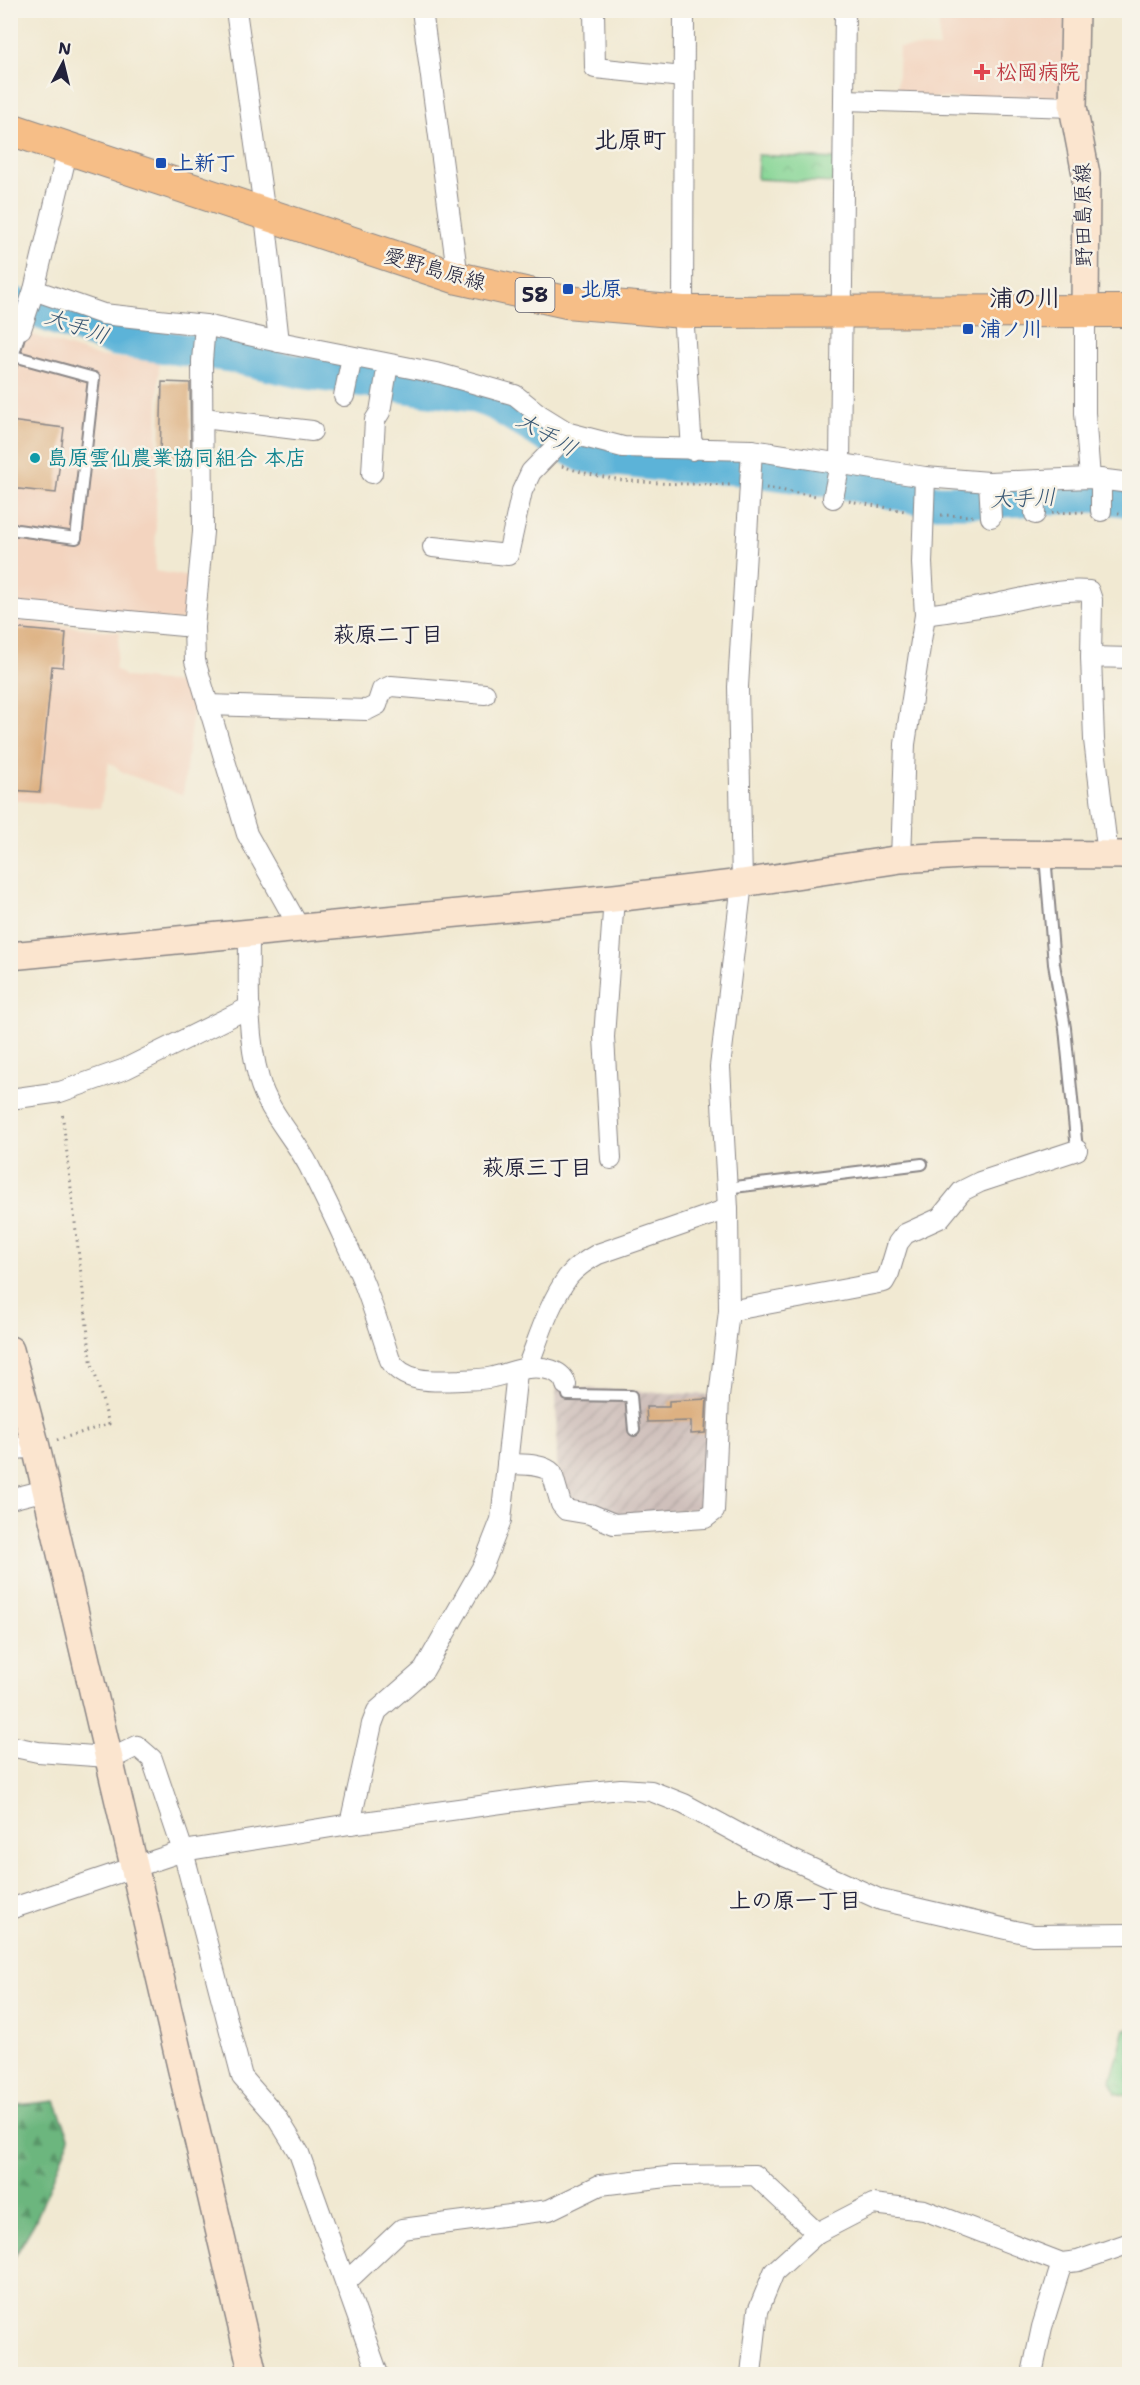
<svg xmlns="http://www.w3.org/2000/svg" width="1140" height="2385" font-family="'Shantell Sans','Klee One',sans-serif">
  <defs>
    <pattern id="industrial-furrows" width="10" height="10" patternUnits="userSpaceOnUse" patternTransform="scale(1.5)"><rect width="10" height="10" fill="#cfc0bb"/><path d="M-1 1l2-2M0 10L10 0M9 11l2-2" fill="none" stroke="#b1a5a2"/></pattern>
    <pattern id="forest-firs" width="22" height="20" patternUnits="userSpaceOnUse" patternTransform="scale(1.5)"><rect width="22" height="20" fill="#6cb67e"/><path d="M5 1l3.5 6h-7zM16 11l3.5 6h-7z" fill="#589468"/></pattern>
    <pattern id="park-crowns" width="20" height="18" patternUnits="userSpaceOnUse" patternTransform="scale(1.5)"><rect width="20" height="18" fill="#86d595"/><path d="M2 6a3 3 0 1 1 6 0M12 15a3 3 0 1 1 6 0" fill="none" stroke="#73b781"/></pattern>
  </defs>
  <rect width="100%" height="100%" fill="#f7f3e8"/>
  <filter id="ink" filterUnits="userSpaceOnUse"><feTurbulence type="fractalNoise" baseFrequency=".0167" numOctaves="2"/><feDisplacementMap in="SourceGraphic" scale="12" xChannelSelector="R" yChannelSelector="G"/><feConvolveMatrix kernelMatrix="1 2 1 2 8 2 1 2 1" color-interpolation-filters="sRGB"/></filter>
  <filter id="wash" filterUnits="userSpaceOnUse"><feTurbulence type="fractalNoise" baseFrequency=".008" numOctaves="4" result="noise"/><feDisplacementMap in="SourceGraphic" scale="24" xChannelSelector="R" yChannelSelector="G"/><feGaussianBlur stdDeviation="1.35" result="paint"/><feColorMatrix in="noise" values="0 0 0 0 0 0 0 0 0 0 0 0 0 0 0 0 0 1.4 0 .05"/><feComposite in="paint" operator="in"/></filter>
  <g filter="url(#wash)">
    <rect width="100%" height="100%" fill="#f1e9d2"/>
    <g fill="#f3d4bf">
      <path d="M939,11H1065L1066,101L897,97L899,47L939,48Z"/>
      <path d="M11,328L97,356L159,362L155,571L197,578L188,615L179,621L11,604Z"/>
      <path d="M10,620L120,632L115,669L126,677L189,684L194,698L183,795L124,773L109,762L100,808L11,800Z"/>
    </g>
    <path fill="url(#industrial-furrows)" d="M556,1387L713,1395L707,1508L609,1517L572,1506L557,1464Z"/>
    <path fill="url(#forest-firs)" stroke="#476c5c" stroke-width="1.5" d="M55,2101L70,2138L35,2222L11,2263V2112L18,2105Z"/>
    <g fill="url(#park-crowns)" stroke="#547c68" stroke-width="1.5">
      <path d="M758,155L836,159L835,183L757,179Z"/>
      <path d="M1125,2029H1129V2096L1116,2093L1111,2081Z"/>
    </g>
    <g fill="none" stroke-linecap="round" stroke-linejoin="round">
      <path stroke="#5bb3d8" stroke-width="33" d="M10,302L115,340L230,356L300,372L472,396L495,404L546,436L583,456L660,465L741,469L844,483L934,501H1002L1092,496L1130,501"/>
    </g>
    <g id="blocks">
      <g fill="#ddb182">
        <path d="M162,382L190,383L191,457L160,456Z"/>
        <path d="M10,421L64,428L56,493L10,488Z"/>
        <path d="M10,628L66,633L63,667L52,666L40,792L10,790Z"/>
        <path d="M707,1399L705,1433L691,1434V1421L647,1422L646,1407H669V1401Z"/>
      </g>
    </g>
  </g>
  <g filter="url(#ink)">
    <use href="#blocks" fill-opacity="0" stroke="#8a8686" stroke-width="1.5"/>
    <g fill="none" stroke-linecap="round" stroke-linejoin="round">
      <defs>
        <g id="lane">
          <path d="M10,368L21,329"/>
          <path d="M10,529L76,538L94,378L14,356"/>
          <path d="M1045,855L1054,964L1065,1028L1077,1150"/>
          <path d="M726,1188L922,1164"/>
          <path d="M566,1385L568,1395L631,1396L634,1430"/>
        </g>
        <g id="street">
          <path d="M236,10L265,215L279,342"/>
          <path d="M422,10L458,278"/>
          <path d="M594,10L595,68L683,77"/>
          <path d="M684,10L683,312L692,450"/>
          <path d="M844,100L1073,107"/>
          <path d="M34,290L103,314L205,325L279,342L441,374L515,395L540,415L569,433L623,447L752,450L925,477L989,482L1090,478L1130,483"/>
          <path d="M1085,312V413L1090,478"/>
          <path d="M10,325L21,329L34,290L68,148"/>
          <path d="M205,325L202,361L203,532L194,627L195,661L247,834L300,929"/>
          <path d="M344,396L352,357"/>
          <path d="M203,418L312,431"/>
          <path d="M372,473L375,420L380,412L388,364"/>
          <path d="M1034,481L1035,514"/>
          <path d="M989,482L991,517"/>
          <path d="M833,498L840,464L845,10"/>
          <path d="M1101,511V479"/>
          <path d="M433,547L508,555L522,491L531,472L569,433"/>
          <path d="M10,610L194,627"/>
          <path d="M925,615C947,612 969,609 991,605C1023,599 1056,588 1089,591L1092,600L1091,657"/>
          <path d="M208,705L367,710L377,705L382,690L391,686L485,694"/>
          <path d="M1108,855L1094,740L1091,657L1130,658"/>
          <path d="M901,859L905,744L925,615L922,563L925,477"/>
          <path d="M249,934C249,982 246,1033 259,1079C268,1112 294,1137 309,1166C329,1206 349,1246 365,1286C374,1310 382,1335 390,1360C404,1384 435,1381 461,1380C471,1379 482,1380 493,1377C504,1375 517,1369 528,1368C542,1366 563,1370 566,1385"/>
          <path d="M10,1099L60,1092L125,1069L250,1007"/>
          <path d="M611,1159L604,1037L614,898"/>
          <path d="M729,1311L884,1282L889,1273L898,1243L905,1234L940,1218L962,1191L980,1182L1077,1150"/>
          <path d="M527,1368C539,1338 549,1303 568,1277C576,1267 587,1260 598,1254L728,1209"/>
          <path d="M10,1442L16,1449L36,1447"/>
          <path d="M507,1464C521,1465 542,1463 552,1473L561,1504L566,1510L590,1514L614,1524L705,1518L714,1511L719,1397L729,1311L728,1209L720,1067L742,883L738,687L752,450"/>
          <path d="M10,1499L46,1490"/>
          <path d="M10,1746L38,1752L108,1757L121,1754L137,1746L152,1759L183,1851L242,2077L277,2117L299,2153L378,2374"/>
          <path d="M350,1824L372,1724L377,1711L424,1670L483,1566L501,1520L517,1372"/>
          <path d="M10,1909L183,1851L350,1824L560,1795L621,1789L651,1791L684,1804L758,1844L881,1900L1033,1935L1130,1934"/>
          <path d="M346,2282L402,2229L549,2210L600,2185L675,2176L755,2175L817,2233"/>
          <path d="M751,2374L758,2311L774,2272L817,2233L873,2204L924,2210L1062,2263L1078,2261L1130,2243"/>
          <path d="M1032,2374L1042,2327L1062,2263"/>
        </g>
        <g id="secondary">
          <path d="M1075,10L1073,107L1086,174L1085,312"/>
          <path d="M10,956L614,898L742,883L901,859L977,854L1130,855"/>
          <path d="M10,1350L36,1447L253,2374"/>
        </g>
        <path id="primary" d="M10,129L458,278L566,302L683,312L1130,311"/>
      </defs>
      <use href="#lane" stroke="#8a8686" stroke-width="14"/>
      <use href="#street" stroke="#8a8686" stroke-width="22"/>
      <use href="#secondary" stroke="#8a8686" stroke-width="30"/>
      <use href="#primary" stroke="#8a8686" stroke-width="34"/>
      <g stroke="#8a8686" stroke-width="3" stroke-dasharray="1.5 4.5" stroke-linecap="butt">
        <path d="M562,466C619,486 673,483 733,485"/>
        <path d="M766,488L816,496"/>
        <path d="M849,501L905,511"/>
        <path d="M1052,513L1084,512"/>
        <path d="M1118,513L1130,514"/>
        <path d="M941,515L973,516"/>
        <path d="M57,1440L109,1424L91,1360L62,1111"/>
      </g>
      <use href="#lane" stroke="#fff" stroke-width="10"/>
      <use href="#street" stroke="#fff" stroke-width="20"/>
      <use href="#secondary" stroke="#fbe5cf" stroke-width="27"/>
      <use href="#primary" stroke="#f6be87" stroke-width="32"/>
    </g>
  </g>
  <path fill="#e0444e" stroke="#f7f3e8" stroke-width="2" d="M979 63h6v6h6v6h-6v6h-6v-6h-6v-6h6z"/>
  <g fill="#1a4fb4" stroke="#f7f3e8" stroke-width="2">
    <rect x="155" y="157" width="12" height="12" rx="3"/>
    <rect x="562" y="283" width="12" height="12" rx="3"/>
    <rect x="962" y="323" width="12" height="12" rx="3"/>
  </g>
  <circle fill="#0f9aa8" stroke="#f7f3e8" stroke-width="2" cx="35" cy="458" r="6"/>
  <g text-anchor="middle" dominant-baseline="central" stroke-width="5" stroke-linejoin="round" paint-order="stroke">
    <rect fill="#f7f3e8" stroke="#62616f" stroke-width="1.5" x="515.5" y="278" width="39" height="34" rx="4.5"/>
    <g font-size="20" font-weight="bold" fill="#22223b">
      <text x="535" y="295">58</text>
    </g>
    <g font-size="21" font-weight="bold" fill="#be3a42" stroke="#f7f3e8" text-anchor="start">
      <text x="996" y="72">松岡病院</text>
    </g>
    <g font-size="21" font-weight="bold" fill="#164399" stroke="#f7f3e8" text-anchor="start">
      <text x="173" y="163">上新丁</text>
      <text x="580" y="289">北原</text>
      <text x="980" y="329">浦ノ川</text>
    </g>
    <g font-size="21" fill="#22223b" stroke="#f7f3e8">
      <text transform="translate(1083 215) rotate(-91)">野田島原線</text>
      <text transform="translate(435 269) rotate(16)">愛野島原線</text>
    </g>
    <g font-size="21" font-weight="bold" fill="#0d838f" stroke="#f7f3e8" text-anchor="start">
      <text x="47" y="458">島原雲仙農業協同組合 本店</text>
    </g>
    <g font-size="22" font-style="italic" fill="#365572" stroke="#f7f3e8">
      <text transform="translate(77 326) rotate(19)">大手川</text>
      <text transform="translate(547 434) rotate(30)">大手川</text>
      <text transform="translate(1023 498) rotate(-2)">大手川</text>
    </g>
    <g font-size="22" font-weight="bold" fill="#22223b" stroke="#f7f3e8">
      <text x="388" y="634">萩原二丁目</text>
      <text x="537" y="1167">萩原三丁目</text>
      <text x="795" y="1900">上の原一丁目</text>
    </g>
    <g font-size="24" font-weight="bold" fill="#22223b" stroke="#f7f3e8">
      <text x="630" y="140">北原町</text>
      <text x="1025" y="298">浦の川</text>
    </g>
  </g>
  <rect width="1140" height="2385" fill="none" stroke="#f7f3e8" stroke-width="36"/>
  <g transform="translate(63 63) rotate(7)" stroke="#f7f3e8" stroke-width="4.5" paint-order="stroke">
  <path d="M0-4.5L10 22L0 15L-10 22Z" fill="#22223b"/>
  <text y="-9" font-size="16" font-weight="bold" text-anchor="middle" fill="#22223b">N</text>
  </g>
</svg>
